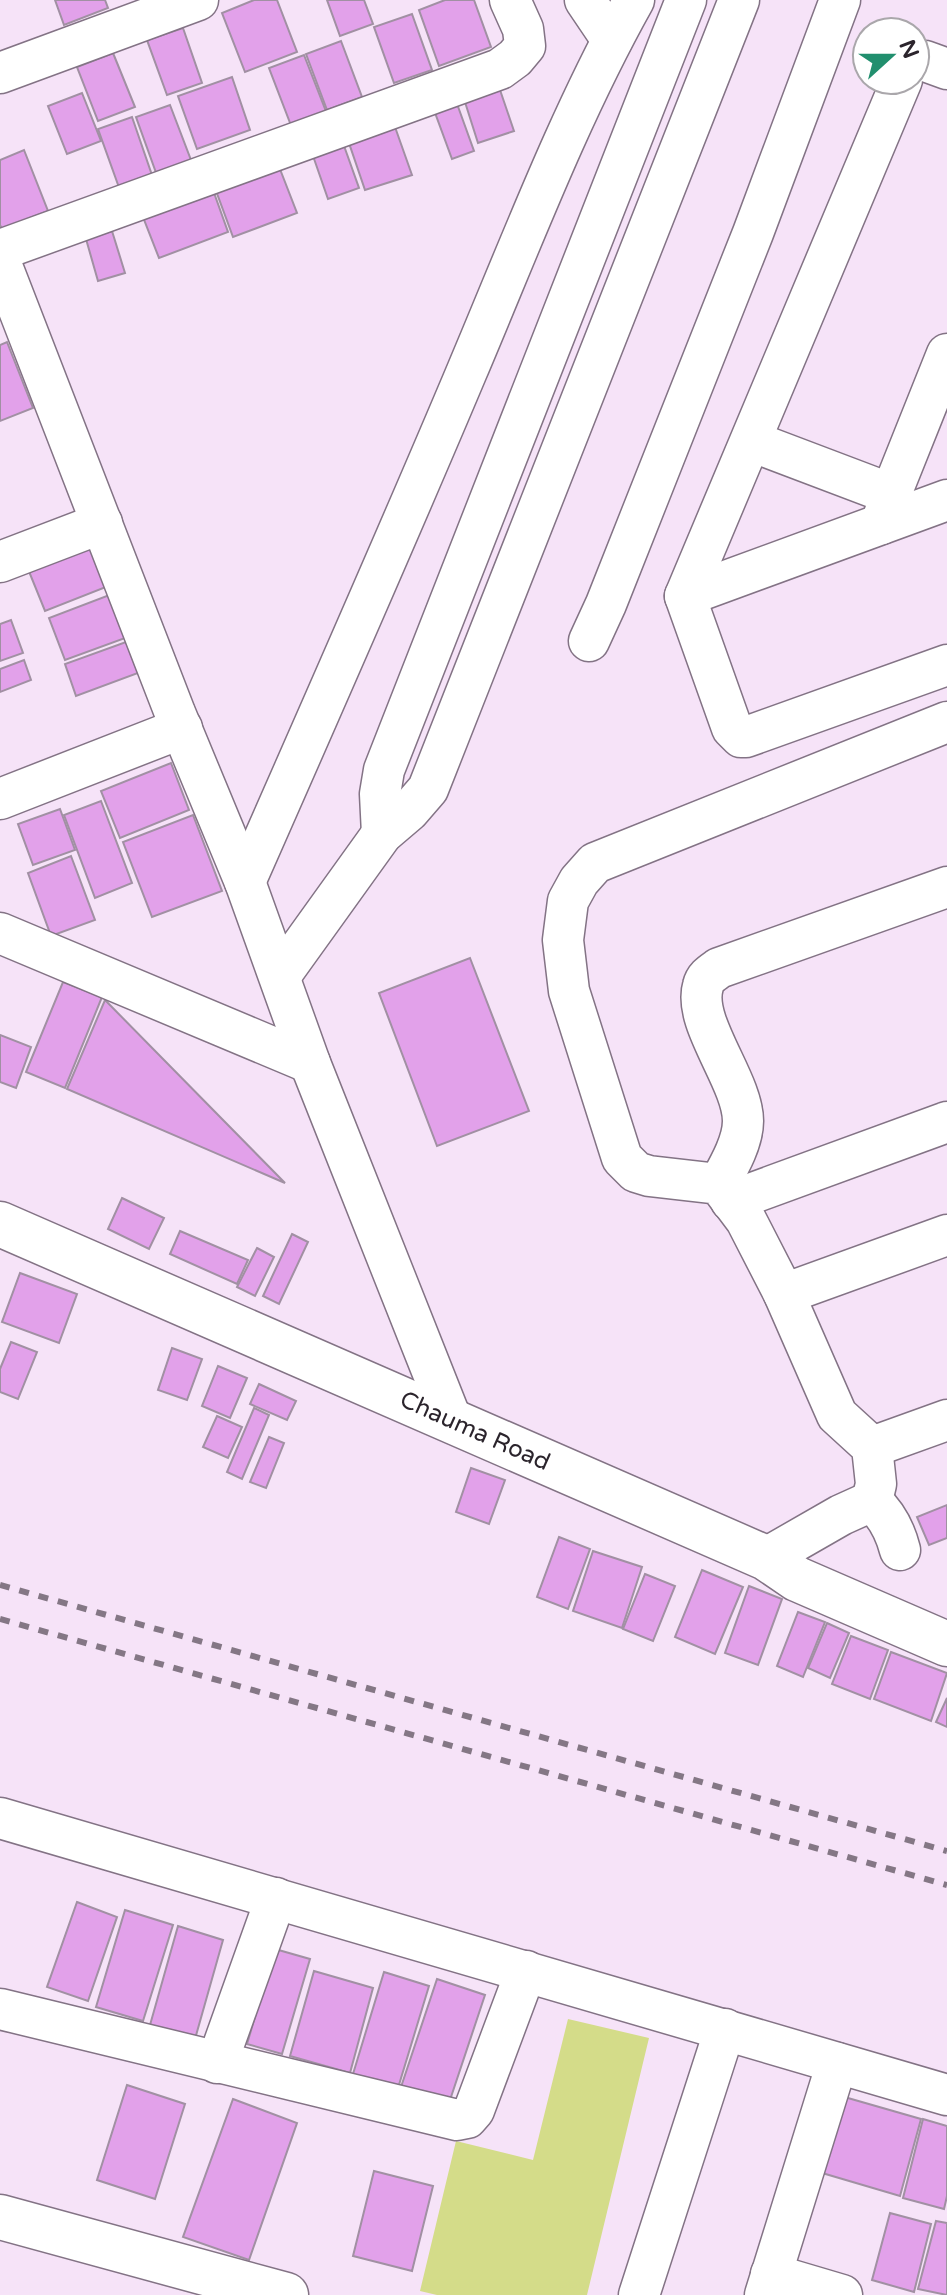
<svg xmlns="http://www.w3.org/2000/svg" width="947" height="2295" font-family="'Varela Round',sans-serif">
  <rect width="100%" height="100%" fill="#f6e3f8"/>
  <path fill="#d4dc89" d="M568,2019L649,2038L587,2295H437L420,2291L456,2141L533,2160Z"/>
  <g fill="#e2a1ea" stroke="#a190a3" stroke-width="2">
    <path d="M55,0H105L108,8L64,25Z"/>
    <path d="M254,0H277L297,52L245,72L222,13Z"/>
    <path d="M327,0H364L373,24L340,36Z"/>
    <path d="M445,0H474L491,47L439,66L419,10Z"/>
    <path d="M412,14L432,70L394,83L374,27Z"/>
    <path d="M183,28L202,83L167,95L147,40Z"/>
    <path d="M341,41L362,97L327,110L306,54Z"/>
    <path d="M113,53L135,107L98,121L77,67Z"/>
    <path d="M304,55L327,114L292,128L269,68Z"/>
    <path d="M232,77L250,130L197,149L178,96Z"/>
    <path d="M499,87L514,131L478,143L464,99Z"/>
    <path d="M82,93L101,141L67,154L48,106Z"/>
    <path d="M456,101L474,151L452,159L434,110Z"/>
    <path d="M170,105L194,168L159,181L136,117Z"/>
    <path d="M132,117L154,181L121,193L98,129Z"/>
    <path d="M395,127L412,175L365,190L349,143Z"/>
    <path d="M343,143L359,188L328,199L312,153Z"/>
    <path d="M24,150L48,211L2,229L0,225V160Z"/>
    <path d="M278,164L297,213L233,237L215,188Z"/>
    <path d="M213,190L228,232L159,258L143,217Z"/>
    <path d="M112,231L125,273L98,281L86,239Z"/>
    <path d="M7,342L33,408L0,421V345Z"/>
    <path d="M90,545L106,587L45,611L28,569Z"/>
    <path d="M112,594L128,637L65,660L49,618Z"/>
    <path d="M11,620L23,653L0,661V624Z"/>
    <path d="M126,642L138,673L76,696L65,664Z"/>
    <path d="M24,660L31,680L0,692V669Z"/>
    <path d="M171,763L189,810L120,838L101,791Z"/>
    <path d="M101,801L132,883L95,898L64,815Z"/>
    <path d="M60,809L75,850L33,865L18,824Z"/>
    <path d="M193,815L222,891L152,917L123,842Z"/>
    <path d="M71,856L95,920L51,936L28,873Z"/>
    <path d="M470,958L529,1111L437,1146L379,993Z"/>
    <path d="M63,982L102,997L65,1088L26,1072Z"/>
    <path d="M105,1000L285,1183L67,1089Z"/>
    <path d="M0,1035L31,1047L16,1088L0,1082Z"/>
    <path d="M122,1198L164,1218L149,1249L108,1229Z"/>
    <path d="M180,1231L248,1260L237,1284L170,1254Z"/>
    <path d="M292,1234L308,1242L279,1304L263,1296Z"/>
    <path d="M257,1248L274,1257L255,1296L237,1287Z"/>
    <path d="M20,1273L77,1294L59,1343L2,1322Z"/>
    <path d="M11,1342L37,1352L18,1399L0,1392V1369Z"/>
    <path d="M172,1348L202,1359L187,1400L158,1390Z"/>
    <path d="M218,1366L247,1378L230,1418L202,1406Z"/>
    <path d="M259,1384L296,1401L287,1420L250,1404Z"/>
    <path d="M254,1408L269,1415L242,1479L227,1472Z"/>
    <path d="M217,1416L242,1427L228,1458L203,1447Z"/>
    <path d="M269,1437L284,1443L266,1488L250,1482Z"/>
    <path d="M471,1468L505,1480L489,1524L456,1512Z"/>
    <path d="M947,1505V1538L929,1545L917,1517Z"/>
    <path d="M559,1537L590,1549L568,1609L537,1597Z"/>
    <path d="M593,1551L642,1567L622,1628L573,1611Z"/>
    <path d="M702,1570L743,1587L715,1654L675,1637Z"/>
    <path d="M645,1574L675,1586L653,1641L623,1629Z"/>
    <path d="M749,1586L782,1599L758,1665L725,1653Z"/>
    <path d="M798,1612L825,1622L803,1677L777,1666Z"/>
    <path d="M827,1623L849,1633L830,1678L808,1668Z"/>
    <path d="M851,1636L888,1650L870,1699L832,1684Z"/>
    <path d="M891,1652L947,1673L931,1721L874,1699Z"/>
    <path d="M947,1698V1727L936,1722Z"/>
    <path d="M77,1902L117,1917L88,2001L47,1987Z"/>
    <path d="M125,1910L173,1925L143,2021L96,2007Z"/>
    <path d="M178,1926L223,1940L195,2039L150,2025Z"/>
    <path d="M275,1949L310,1959L282,2054L247,2044Z"/>
    <path d="M314,1971L373,1988L350,2073L290,2056Z"/>
    <path d="M384,1972L429,1986L398,2088L353,2074Z"/>
    <path d="M437,1979L485,1995L447,2109L399,2093Z"/>
    <path d="M127,2085L185,2104L155,2199L97,2180Z"/>
    <path d="M834,2094L921,2119L900,2196L812,2170Z"/>
    <path d="M233,2099L297,2123L249,2260L183,2237Z"/>
    <path d="M923,2119L947,2126V2196L944,2209L903,2198Z"/>
    <path d="M374,2171L433,2186L412,2271L353,2256Z"/>
    <path d="M890,2213L931,2224L914,2292L872,2280Z"/>
    <path d="M936,2221L947,2223V2295L918,2289Z"/>
  </g>
  <g fill="none" stroke-linecap="round" stroke-linejoin="round">
    <defs>
      <g id="minor">
        <path d="M585,0L612,40"/>
        <path d="M915,61H925L947,69"/>
        <path d="M0,73L198,0"/>
        <path d="M902,80L685,596L732,728L741,737H746L947,665"/>
        <path d="M0,250L500,69L515,58L525,46L523,29L510,0"/>
        <path d="M0,261L175,713L245,882L310,1063L452,1421"/>
        <path d="M751,441L891,494"/>
        <path d="M881,524L891,494L947,354"/>
        <path d="M0,562L102,523"/>
        <path d="M685,596L947,500"/>
        <path d="M589,641L606,604L753,233L840,0"/>
        <path d="M0,799L182,728"/>
        <path d="M382,834L380,794L384,770L686,0"/>
        <path d="M245,882C320,712 395,542 467,371C520,246 568,118 634,0"/>
        <path d="M0,933L310,1063"/>
        <path d="M280,976L382,834L409,811L428,789L739,0"/>
        <path d="M719,1184C729,1166 743,1142 743,1121C743,1081 692,1023 703,986C705,977 712,973 719,968L947,887"/>
        <path d="M731,1201L947,1122"/>
        <path d="M784,1294L947,1235"/>
        <path d="M872,1447L947,1420"/>
        <path d="M872,1501L876,1484L872,1447L837,1415L784,1294L746,1220L719,1184L649,1176L636,1172L622,1158L569,991L563,940L568,901L579,881L595,863L947,722"/>
        <path d="M872,1501C887,1515 895,1530 900,1550"/>
        <path d="M766,1558L841,1515L872,1501"/>
        <path d="M0,1818L947,2095"/>
        <path d="M0,2009L457,2120L467,2118L474,2110L526,1971"/>
        <path d="M217,2063L276,1898"/>
        <path d="M771,2274L842,2295"/>
        <path d="M639,2295L725,2029"/>
        <path d="M765,2295L837,2063"/>
      </g>
      <g id="tertiary">
        <path d="M0,1224L766,1558L797,1579L947,1644"/>
        <path d="M0,2217L286,2295"/>
      </g>
    </defs>
    <use href="#minor" stroke="#837385" stroke-width="43"/>
    <use href="#tertiary" stroke="#837385" stroke-width="47"/>
    <use href="#minor" stroke="#fff" stroke-width="40"/>
    <use href="#tertiary" stroke="#fff" stroke-width="44"/>
    <g stroke="#847785" stroke-width="6" stroke-dasharray="10 10" stroke-linecap="butt">
      <path d="M0,1585L947,1851"/>
      <path d="M0,1619L947,1885"/>
    </g>
  </g>
  <g text-anchor="middle" dominant-baseline="central" stroke-width="6" stroke-linejoin="round" paint-order="stroke">
    <g font-size="24" fill="#2b242c" stroke="#fff">
      <text transform="translate(475 1431) rotate(24)">Chauma Road</text>
    </g>
  </g>
  <g transform="translate(891 56) rotate(69)"><circle r="38" fill="#ffffff" stroke="#aaa7ab" stroke-width="2"/>
  <path d="M0-6L14 30L0 20L-14 30Z" fill="#218f6e"/>
  <text y="-12" font-size="22" font-weight="bold" text-anchor="middle" fill="#2b242c">N</text>
  </g>
</svg>
